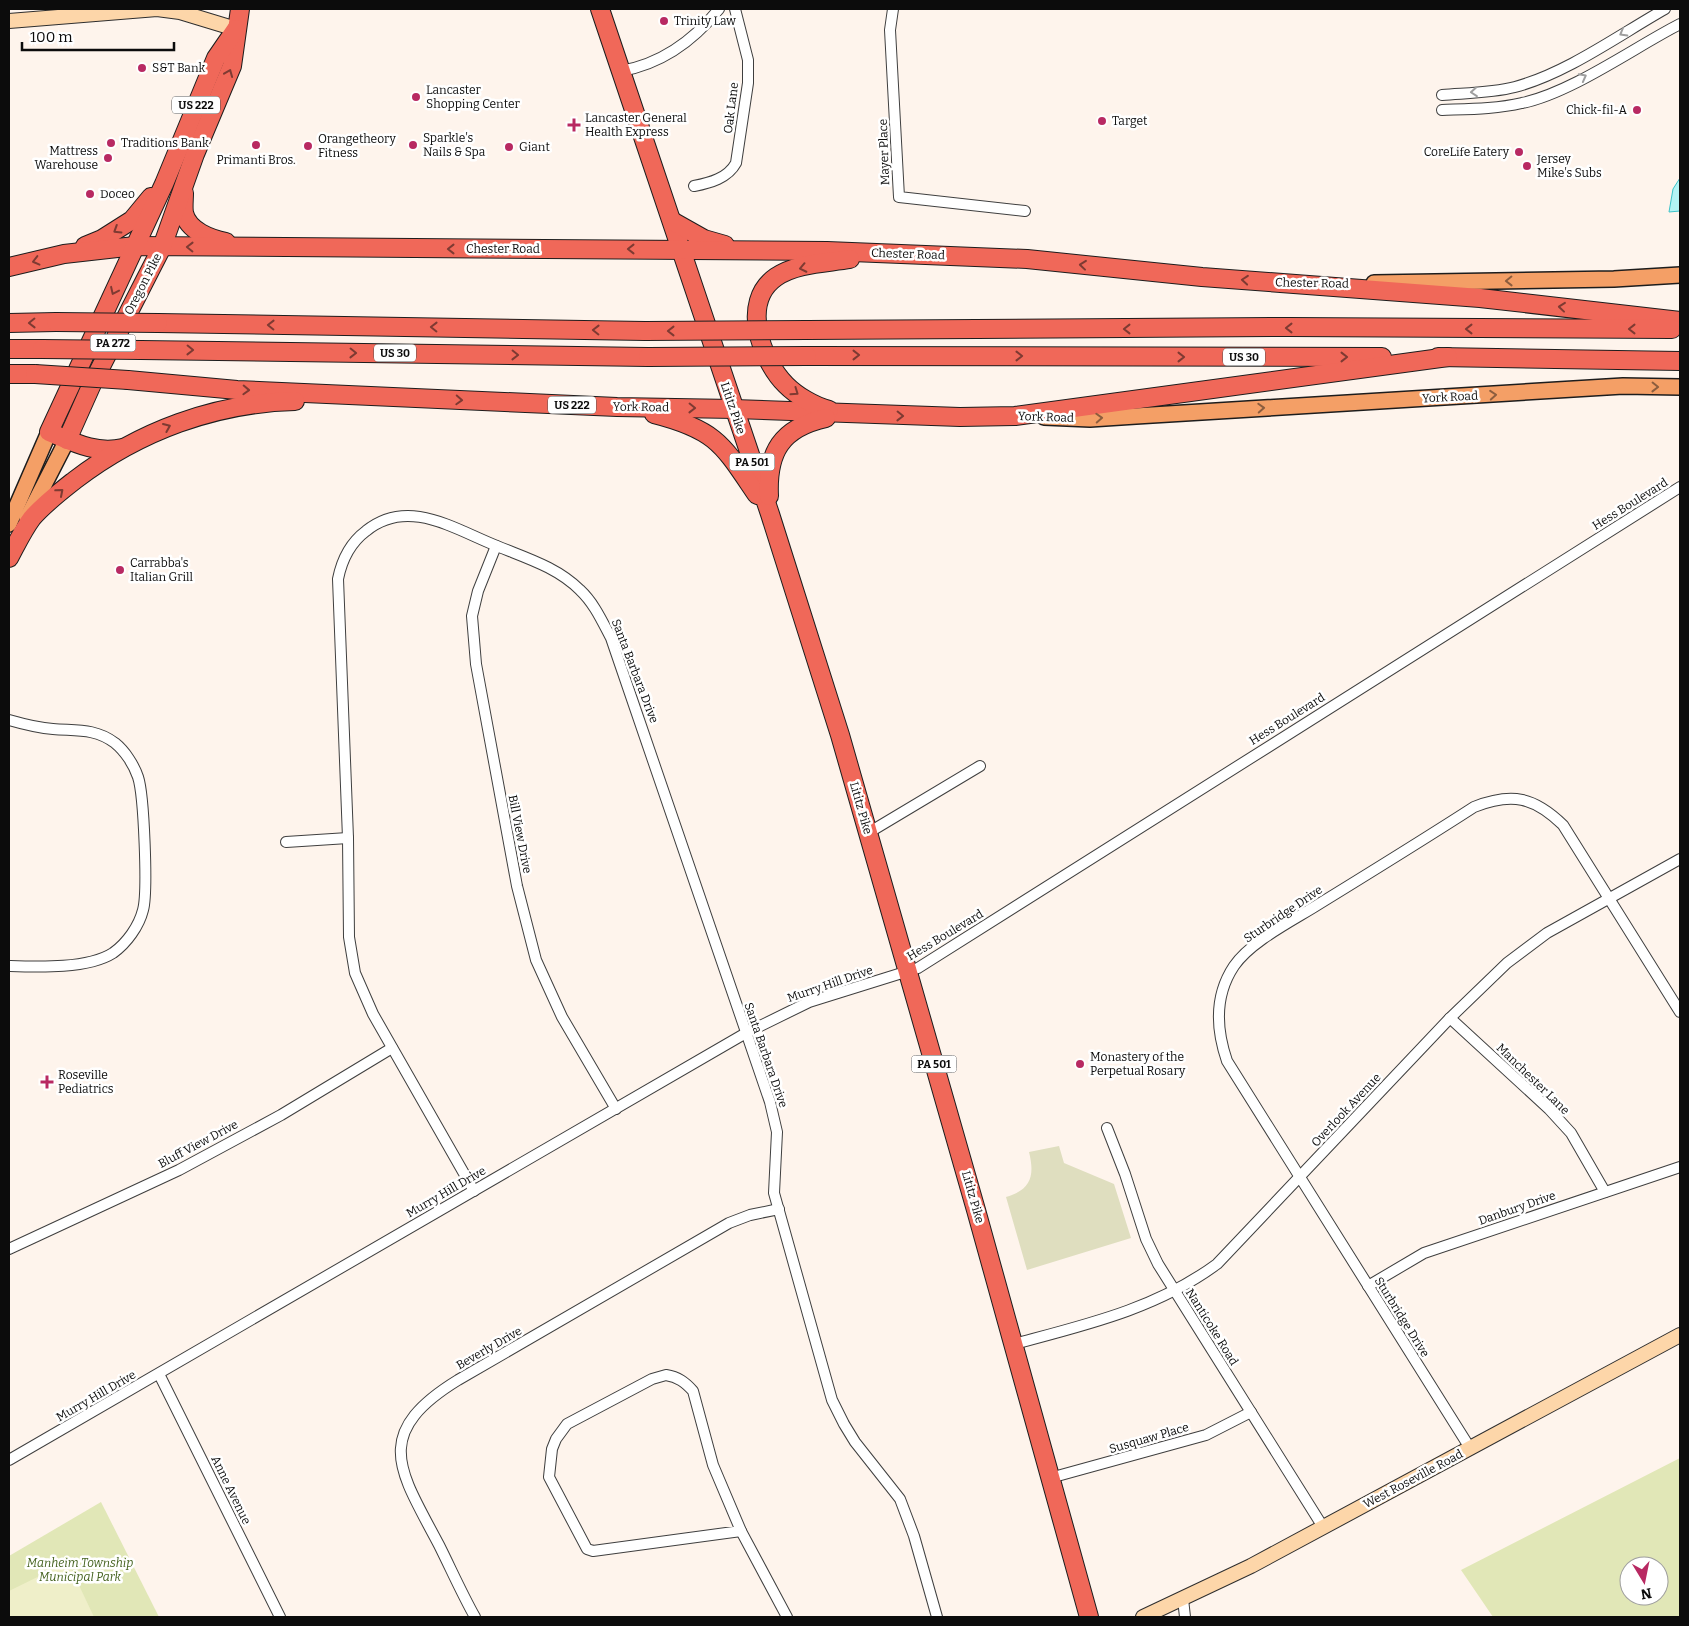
<svg xmlns="http://www.w3.org/2000/svg" width="1689" height="1626" font-family="Bitter,serif">
  <rect width="100%" height="100%" fill="#fef4ec"/>
  <g fill="#e1e7b7" fill-rule="evenodd">
    <path d="M1680,1458V1617H1493L1461,1570ZM1629,1566H1659V1596H1629Z"/>
    <path d="M101,1502L159,1617H9V1556Z"/>
  </g>
  <path fill="#dfdebf" d="M1059,1146L1064,1163L1114,1184L1131,1238L1027,1270L1006,1197C1031,1190 1035,1176 1029,1152Z"/>
  <path fill="#efefc9" d="M68,1562L94,1617H9V1591Z"/>
  <path fill="#b3f3f4" stroke="#3cc3c9" d="M1680,178V211L1669,212L1673,189Z"/>
  <g fill="none" stroke-linecap="round" stroke-linejoin="round">
    <defs>
      <g id="street">
        <path d="M893,9L890,30L899,197L1025,211"/>
        <path d="M621,71C661,64 694,40 719,9"/>
        <path d="M1442,95C1466,93 1492,93 1515,87C1567,73 1619,35 1665,9"/>
        <path d="M1442,110C1469,109 1496,109 1522,103C1571,93 1635,47 1680,24"/>
        <path d="M694,186C710,183 728,178 736,163L748,83V60L735,9"/>
        <path d="M496,546L478,591L472,616L476,664L517,886L536,960L562,1017L616,1109"/>
        <path d="M9,720C23,724 38,728 53,729C76,731 95,728 115,743C125,751 134,765 138,777C144,795 148,892 143,910C139,926 127,943 113,953C88,969 38,967 9,966"/>
        <path d="M868,833L980,766"/>
        <path d="M286,842L348,838"/>
        <path d="M1450,1018L1549,1109L1571,1133L1605,1192"/>
        <path d="M1107,1128L1125,1174L1146,1239L1158,1264L1323,1527"/>
        <path d="M474,1191L373,1014L355,973L349,937L348,838L338,579C342,559 350,543 366,531C408,497 454,529 497,546C526,558 557,567 580,590C594,603 602,621 611,638L770,1102L777,1132L774,1193L832,1400L844,1424L855,1442L900,1499L914,1536L937,1617"/>
        <path d="M9,1249L179,1170L281,1115L392,1048"/>
        <path d="M1368,1286L1424,1253L1680,1167"/>
        <path d="M1014,1344C1085,1325 1156,1309 1217,1264L1450,1018L1507,963L1547,933L1680,859"/>
        <path d="M159,1374L280,1617"/>
        <path d="M666,1375C678,1377 685,1382 693,1391L713,1465L741,1531L593,1551L587,1549L549,1477L552,1449L556,1439L567,1424L652,1379Z"/>
        <path d="M1470,1448L1227,1061C1216,1029 1214,996 1234,966C1251,941 1294,920 1319,904C1371,872 1423,840 1474,807C1512,792 1534,797 1563,825L1680,1012"/>
        <path d="M9,1460L746,1033L809,1002L918,968L1680,487"/>
        <path d="M1050,1478L1206,1435L1251,1412"/>
        <path d="M741,1531L787,1617"/>
        <path d="M1183,1599L1185,1617"/>
        <path d="M475,1617C462,1594 451,1569 439,1545C400,1471 370,1434 458,1380L729,1223L750,1215L779,1209"/>
      </g>
      <g id="secondary">
        <path d="M9,21L157,9L180,12L236,29"/>
        <path d="M1143,1617L1251,1566L1680,1335"/>
      </g>
      <g id="primary">
        <path d="M1374,283L1614,279L1680,275"/>
        <path d="M1044,417L1090,419L1136,416L1623,386L1680,387"/>
        <path d="M27,518L67,440"/>
        <path d="M9,524L49,432"/>
      </g>
      <g id="highway">
        <path d="M600,9L770,514L840,735L976,1210L1089,1617"/>
        <path d="M184,193C184,199 183,207 184,213C188,231 211,239 226,242"/>
        <path d="M672,221L704,239L725,245"/>
        <path d="M85,246L102,239L132,220L151,197"/>
        <path d="M9,267L64,254L135,246L827,251L1027,259L1202,277L1480,298L1680,321"/>
        <path d="M9,323L56,322"/>
        <path d="M158,323L645,331"/>
        <path d="M807,330L1290,327L1672,329"/>
        <path d="M9,349H42"/>
        <path d="M141,350L648,357"/>
        <path d="M807,356L1382,357"/>
        <path d="M1438,357L1680,361"/>
        <path d="M9,374H35"/>
        <path d="M128,380L237,390L617,407L734,409L960,417L1015,416L1448,357"/>
        <path d="M829,410C814,406 797,396 786,385C761,360 740,302 776,277C796,263 827,263 850,259"/>
        <path d="M654,414C717,430 723,445 757,495"/>
        <path d="M67,440L92,384L162,247L195,154L232,66L240,9"/>
        <path d="M123,448C96,454 75,443 49,432L164,184L216,58L236,29"/>
        <path d="M769,496C767,452 781,428 826,418"/>
        <path d="M9,558C16,545 23,530 32,518C44,504 61,491 75,480C139,431 215,403 295,401"/>
      </g>
    </defs>
    <use href="#street" stroke="#3f3f3f" stroke-width="12"/>
    <use href="#secondary" stroke="#2e2e2e" stroke-width="16"/>
    <use href="#primary" stroke="#1d1d1d" stroke-width="18"/>
    <use href="#highway" stroke="#1d1d1d" stroke-width="20"/>
    <use href="#street" stroke="#fff" stroke-width="10"/>
    <use href="#secondary" stroke="#fdd6a9" stroke-width="14"/>
    <use href="#primary" stroke="#f49f66" stroke-width="15"/>
    <use href="#highway" stroke="#f06859" stroke-width="18"/>
    <defs>
      <g id="highway-bridge">
        <path d="M56,322L158,323"/>
        <path d="M645,331L807,330"/>
        <path d="M42,349L141,350"/>
        <path d="M648,357L807,356"/>
        <path d="M35,374L128,380"/>
      </g>
    </defs>
    <use href="#highway-bridge" stroke="#1d1d1d" stroke-width="20" stroke-linecap="butt"/>
    <use href="#highway-bridge" stroke="#f06859" stroke-width="18"/>
  </g>
  <defs><path id="oneway-chevron" d="M-2-3.5L2.5 0L-2 3.5" fill="none" stroke-width="1.6" stroke-linecap="round" stroke-linejoin="round" transform="scale(1.25)"/></defs>
  <g stroke="#9e9e9e">
    <use href="#oneway-chevron" transform="translate(1623 33) rotate(150)"/>
    <use href="#oneway-chevron" transform="translate(1583 77) rotate(-28)"/>
    <use href="#oneway-chevron" transform="translate(1474 92) rotate(175)"/>
  </g>
  <g stroke="#7e3a32">
    <use href="#oneway-chevron" transform="translate(229 73) rotate(-68)"/>
    <use href="#oneway-chevron" transform="translate(117 230) rotate(148)"/>
    <use href="#oneway-chevron" transform="translate(190 247) rotate(-179)"/>
    <use href="#oneway-chevron" transform="translate(451 249) rotate(-180)"/>
    <use href="#oneway-chevron" transform="translate(631 249) rotate(-180)"/>
    <use href="#oneway-chevron" transform="translate(36 261) rotate(166)"/>
    <use href="#oneway-chevron" transform="translate(1083 265) rotate(-174)"/>
    <use href="#oneway-chevron" transform="translate(803 268) rotate(168)"/>
    <use href="#oneway-chevron" transform="translate(1245 280) rotate(-175)"/>
    <use href="#oneway-chevron" transform="translate(114 291) rotate(115)"/>
    <use href="#oneway-chevron" transform="translate(1562 307) rotate(-174)"/>
    <use href="#oneway-chevron" transform="translate(32 323) rotate(179)"/>
    <use href="#oneway-chevron" transform="translate(271 325) rotate(-179)"/>
    <use href="#oneway-chevron" transform="translate(434 327) rotate(-179)"/>
    <use href="#oneway-chevron" transform="translate(1289 328) rotate(-180)"/>
    <use href="#oneway-chevron" transform="translate(1127 329) rotate(180)"/>
    <use href="#oneway-chevron" transform="translate(1469 329) rotate(180)"/>
    <use href="#oneway-chevron" transform="translate(1632 329) rotate(-180)"/>
    <use href="#oneway-chevron" transform="translate(596 330) rotate(-179)"/>
    <use href="#oneway-chevron" transform="translate(671 331) rotate(180)"/>
    <use href="#oneway-chevron" transform="translate(190 350) rotate(1)"/>
    <use href="#oneway-chevron" transform="translate(353 353) rotate(1)"/>
    <use href="#oneway-chevron" transform="translate(515 355) rotate(1)"/>
    <use href="#oneway-chevron" transform="translate(856 355)"/>
    <use href="#oneway-chevron" transform="translate(1019 356)"/>
    <use href="#oneway-chevron" transform="translate(1181 357)"/>
    <use href="#oneway-chevron" transform="translate(1344 357)"/>
    <use href="#oneway-chevron" transform="translate(246 390) rotate(2)"/>
    <use href="#oneway-chevron" transform="translate(795 392) rotate(35)"/>
    <use href="#oneway-chevron" transform="translate(459 400) rotate(3)"/>
    <use href="#oneway-chevron" transform="translate(692 408) rotate(1)"/>
    <use href="#oneway-chevron" transform="translate(900 416) rotate(1)"/>
    <use href="#oneway-chevron" transform="translate(167 427) rotate(-23)"/>
    <use href="#oneway-chevron" transform="translate(60 492) rotate(-41)"/>
  </g>
  <g stroke="#8c5d3e">
    <use href="#oneway-chevron" transform="translate(1509 281) rotate(179)"/>
    <use href="#oneway-chevron" transform="translate(1655 387) rotate(1)"/>
    <use href="#oneway-chevron" transform="translate(1493 395) rotate(-4)"/>
    <use href="#oneway-chevron" transform="translate(1261 408) rotate(-3)"/>
    <use href="#oneway-chevron" transform="translate(1099 418) rotate(-3)"/>
  </g>
  <g fill="#b82962" stroke="#fff" stroke-width="2">
    <circle cx="664" cy="21" r="5"/>
    <circle cx="142" cy="68" r="5"/>
    <circle cx="416" cy="97" r="5"/>
    <circle cx="1637" cy="110" r="5"/>
    <circle cx="1102" cy="121" r="5"/>
    <path d="M571.5 117.5h5v5h5v5h-5v5h-5v-5h-5v-5h5z"/>
    <circle cx="111" cy="143" r="5"/>
    <circle cx="256" cy="145" r="5"/>
    <circle cx="413" cy="145" r="5"/>
    <circle cx="308" cy="146" r="5"/>
    <circle cx="509" cy="147" r="5"/>
    <circle cx="1519" cy="152" r="5"/>
    <circle cx="108" cy="158" r="5"/>
    <circle cx="1527" cy="166" r="5"/>
    <circle cx="90" cy="194" r="5"/>
    <circle cx="120" cy="570" r="5"/>
    <circle cx="1080" cy="1064" r="5"/>
    <path d="M44.5 1074.5h5v5h5v5h-5v5h-5v-5h-5v-5h5z"/>
  </g>
  <g text-anchor="middle" dominant-baseline="central" stroke-width="5" stroke-linejoin="round" paint-order="stroke">
    <g fill="#fff" stroke="#555" stroke-width="1">
      <rect x="172" y="96.5" width="48" height="17" rx="4"/>
      <rect x="90.5" y="334.5" width="45" height="17" rx="4"/>
      <rect x="374" y="344.5" width="42" height="17" rx="4"/>
      <rect x="1223" y="348.5" width="42" height="17" rx="4"/>
      <rect x="548" y="396.5" width="48" height="17" rx="4"/>
      <rect x="729.5" y="453.5" width="45" height="17" rx="4"/>
      <rect x="911.5" y="1055.5" width="45" height="17" rx="4"/>
    </g>
    <g font-size="11" font-weight="bold" fill="#0c0c0c">
      <text x="196" y="105">US 222</text>
      <text x="113" y="343">PA 272</text>
      <text x="395" y="353">US 30</text>
      <text x="1244" y="357">US 30</text>
      <text x="572" y="405">US 222</text>
      <text x="752" y="462">PA 501</text>
      <text x="934" y="1064">PA 501</text>
    </g>
    <g font-size="12" fill="#0c0c0c" stroke="#fff" text-anchor="start">
      <text x="674" y="21">Trinity Law</text>
      <text x="152" y="68">S&amp;T Bank</text>
      <text x="426" y="90">Lancaster<tspan x="426" dy="14">Shopping Center</tspan></text>
      <text x="1627" y="110" text-anchor="end">Chick-fil-A</text>
      <text x="585" y="118">Lancaster General<tspan x="585" dy="14">Health Express</tspan></text>
      <text x="1112" y="121">Target</text>
      <text x="423" y="138">Sparkle's<tspan x="423" dy="14">Nails &amp; Spa</tspan></text>
      <text x="318" y="139">Orangetheory<tspan x="318" dy="14">Fitness</tspan></text>
      <text x="121" y="143">Traditions Bank</text>
      <text x="519" y="147">Giant</text>
      <text x="98" y="151" text-anchor="end">Mattress<tspan x="98" dy="14">Warehouse</tspan></text>
      <text x="1509" y="152" text-anchor="end">CoreLife Eatery</text>
      <text x="1537" y="159">Jersey<tspan x="1537" dy="14">Mike's Subs</tspan></text>
      <text x="256" y="160" text-anchor="middle">Primanti Bros.</text>
      <text x="100" y="194">Doceo</text>
      <text x="130" y="563">Carrabba's<tspan x="130" dy="14">Italian Grill</tspan></text>
      <text x="1090" y="1057">Monastery of the<tspan x="1090" dy="14">Perpetual Rosary</tspan></text>
      <text x="58" y="1075">Roseville<tspan x="58" dy="14">Pediatrics</tspan></text>
    </g>
    <g font-size="12" fill="#0c0c0c" stroke="#fff">
      <text transform="translate(731 108) rotate(-83)">Oak Lane</text>
      <text transform="translate(884 152) rotate(-92)">Mayer Place</text>
      <text x="503" y="249">Chester Road</text>
      <text transform="translate(908 254) rotate(2)">Chester Road</text>
      <text transform="translate(1312 283) rotate(1)">Chester Road</text>
      <text transform="translate(143 284) rotate(-63)">Oregon Pike</text>
      <text transform="translate(1450 397) rotate(-3)">York Road</text>
      <text transform="translate(641 407) rotate(1)">York Road</text>
      <text transform="translate(733 408) rotate(71)">Lititz Pike</text>
      <text transform="translate(1046 417) rotate(2)">York Road</text>
      <text transform="translate(1630 504) rotate(-32)">Hess Boulevard</text>
      <text transform="translate(635 671) rotate(69)">Santa Barbara Drive</text>
      <text transform="translate(1287 719) rotate(-32)">Hess Boulevard</text>
      <text transform="translate(861 808) rotate(74)">Lititz Pike</text>
      <text transform="translate(520 834) rotate(79)">Bill View Drive</text>
      <text transform="translate(1283 914) rotate(-34)">Sturbridge Drive</text>
      <text transform="translate(945 935) rotate(-31)">Hess Boulevard</text>
      <text transform="translate(830 984) rotate(-19)">Murry Hill Drive</text>
      <text transform="translate(766 1055) rotate(71)">Santa Barbara Drive</text>
      <text transform="translate(1533 1079) rotate(44)">Manchester Lane</text>
      <text transform="translate(1346 1110) rotate(-47)">Overlook Avenue</text>
      <text transform="translate(198 1144) rotate(-28)">Bluff View Drive</text>
      <text transform="translate(446 1192) rotate(-30)">Murry Hill Drive</text>
      <text transform="translate(973 1197) rotate(74)">Lititz Pike</text>
      <text transform="translate(1517 1208) rotate(-19)">Danbury Drive</text>
      <text transform="translate(1402 1317) rotate(58)">Sturbridge Drive</text>
      <text transform="translate(1212 1327) rotate(58)">Nanticoke Road</text>
      <text transform="translate(489 1348) rotate(-30)">Beverly Drive</text>
      <text transform="translate(96 1396) rotate(-30)">Murry Hill Drive</text>
      <text transform="translate(1149 1438) rotate(-16)">Susquaw Place</text>
      <text transform="translate(1413 1479) rotate(-28)">West Roseville Road</text>
      <text transform="translate(231 1490) rotate(64)">Anne Avenue</text>
    </g>
    <g font-size="12" font-style="italic" fill="#44621f" stroke="#fff">
      <text x="80" y="1563">Manheim Township<tspan x="80" dy="14">Municipal Park</tspan></text>
    </g>
  </g>
  <rect width="1689" height="1626" fill="none" stroke="#0c0c0c" stroke-width="20"/>
  <g transform="translate(1644 1581) rotate(170)"><circle r="24" fill="#ffffff" stroke="#9e9e9e"/>
  <path d="M0-4L9 19L0 12L-9 19Z" fill="#b82962"/>
  <text y="-8" font-size="14" font-weight="bold" text-anchor="middle" fill="#0c0c0c">N</text>
  </g>
  <path d="M22 42v8h152v-8" fill="none" stroke="#0c0c0c" stroke-width="2.5"/>
  <text x="30" y="42" font-size="15" fill="#0c0c0c" stroke="#ffffff" stroke-width="4" paint-order="stroke">100 m</text>
</svg>
